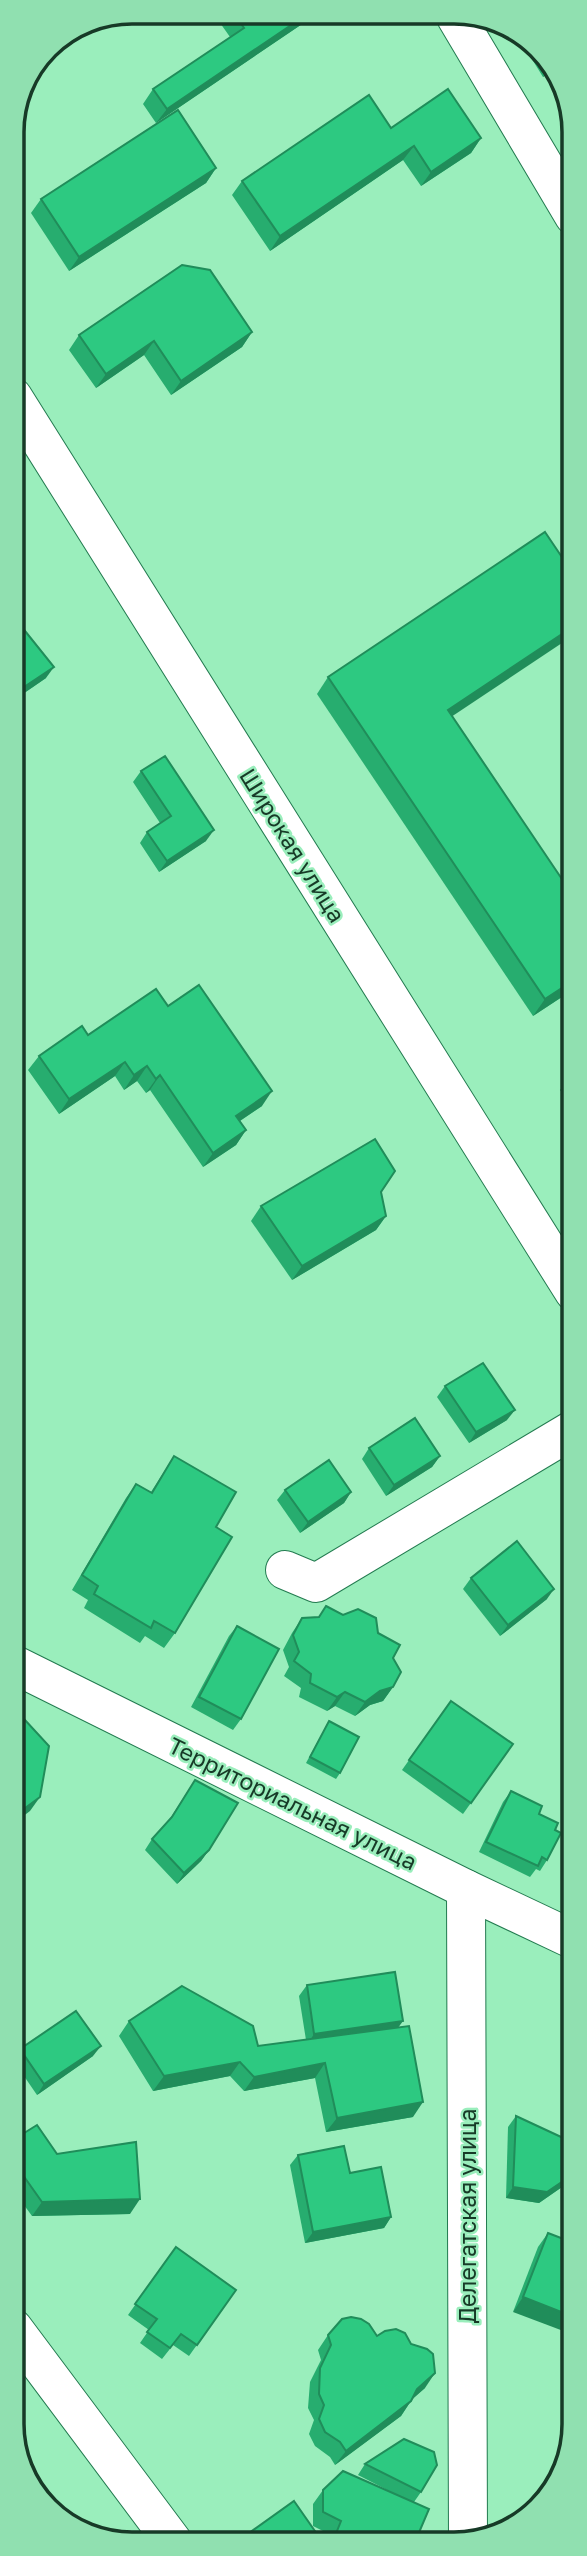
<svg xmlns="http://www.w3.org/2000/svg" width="587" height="2556" font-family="'Golos Text',sans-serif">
  <rect width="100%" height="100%" fill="#9aeebc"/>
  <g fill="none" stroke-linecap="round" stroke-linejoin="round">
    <defs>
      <g id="minor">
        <path d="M456,17L574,216"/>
        <path d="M13,397L574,1292"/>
        <path d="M285,1570L316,1583L574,1429"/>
        <path d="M13,1664L466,1889L574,1940"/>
        <path d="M466,1889L468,2543"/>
        <path d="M13,2328L173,2542"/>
      </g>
    </defs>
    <use href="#minor" stroke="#237b50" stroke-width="40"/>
    <use href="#minor" stroke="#fff" stroke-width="38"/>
  </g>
  <g fill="#27ad6f">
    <path d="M311,18L156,123L143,104L153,89L230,37L218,20Z"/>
    <path d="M524,40L545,53L553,71L543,77L522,43Z"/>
    <path d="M391,128L481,138L471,153L421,186L403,160L270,251L232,195L242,181Z"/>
    <path d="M216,168L206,183L69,271L31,213L41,199Z"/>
    <path d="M252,332L242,347L171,395L144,355L96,388L69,350L79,335Z"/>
    <path d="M13,616L46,678L14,700L13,699Z"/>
    <path d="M328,677L574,989L533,1016L317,694Z"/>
    <path d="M141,771L206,841L159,872L140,843L147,832L160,823L133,782Z"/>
    <path d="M168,1006L262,1106L240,1121L246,1130L236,1145L203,1167L150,1090L146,1093L137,1081L124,1090L115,1076L59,1114L28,1070L39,1056L88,1035Z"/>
    <path d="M574,1075V1109L560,1090L568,1079Z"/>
    <path d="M261,1206L386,1216L376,1230L292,1280L251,1221Z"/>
    <path d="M445,1386L507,1420L469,1443L437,1397Z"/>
    <path d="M369,1448L440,1456L432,1467L386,1496L362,1459Z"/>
    <path d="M174,1456L216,1527L175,1633L164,1648L145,1636L140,1643L84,1608L88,1600L72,1590L126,1498L136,1484L151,1492Z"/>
    <path d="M285,1490L351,1492L344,1503L300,1533L277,1500Z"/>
    <path d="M471,1578L547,1599L500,1636L463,1589Z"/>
    <path d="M302,1618L378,1633L393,1658V1687L383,1701L370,1705L355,1716L335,1706L327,1711L299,1697L301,1688L284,1676L289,1667L283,1650L292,1633Z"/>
    <path d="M237,1626L241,1719L233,1730L191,1707L229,1636Z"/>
    <path d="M451,1701L513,1744L463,1814L402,1770Z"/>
    <path d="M329,1721L340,1773L336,1779L306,1763Z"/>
    <path d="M195,1780L209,1850L201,1861L177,1884L145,1850L152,1839L169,1820Z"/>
    <path d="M511,1791L539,1814L555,1830L547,1860L540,1871L536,1869L530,1877L479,1852L503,1802Z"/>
    <path d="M307,1985L398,2027L413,2117L326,2132L315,2078L244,2091L230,2076L153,2091L119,2036L129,2021L258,2046L306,2040L299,1996Z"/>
    <path d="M20,2049L93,2056L37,2095L13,2060Z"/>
    <path d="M516,2116L562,2187L539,2203L506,2198L508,2127Z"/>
    <path d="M13,2140L57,2154L130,2214L32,2216L13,2190Z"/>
    <path d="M298,2155L350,2173L391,2217L384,2228L305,2243L290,2165Z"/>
    <path d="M548,2233L574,2243L513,2312L538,2247Z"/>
    <path d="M176,2247L236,2290L189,2356L173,2345L162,2359L140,2343L149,2330L128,2315Z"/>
    <path d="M328,2335L377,2336L425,2388L412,2399L401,2416L335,2465L330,2457L315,2446L309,2434L314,2420L308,2408L310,2382L321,2360L318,2350Z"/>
    <path d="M365,2464L421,2492L414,2502L415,2542H328L331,2535L313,2526V2504L323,2490L399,2496L358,2475Z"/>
  </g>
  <g fill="#208d5a">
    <path d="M311,18L156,123L167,109L300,19Z"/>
    <path d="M551,66L553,71L543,77Z"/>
    <path d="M481,138L471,153L421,186L431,172Z"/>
    <path d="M414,146L403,160L270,251L280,236Z"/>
    <path d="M216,168L206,183L69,271L79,257Z"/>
    <path d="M252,332L242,347L171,395L181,381Z"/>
    <path d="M154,341L144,355L96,388L106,374Z"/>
    <path d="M574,626V635L436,727L448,710Z"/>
    <path d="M54,667L46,678L14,700L21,689Z"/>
    <path d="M214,830L206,841L159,872L167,861Z"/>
    <path d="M574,980V989L533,1016L545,999Z"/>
    <path d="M125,1062L115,1076L59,1114L69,1099Z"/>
    <path d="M147,1066L137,1081L124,1090L134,1075Z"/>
    <path d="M160,1075L150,1090L146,1093L156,1079Z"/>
    <path d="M272,1091L262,1106L226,1130L236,1116Z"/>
    <path d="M246,1130L236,1145L203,1167L213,1153Z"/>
    <path d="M386,1216L376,1230L292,1280L302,1266Z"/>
    <path d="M515,1410L507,1420L469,1443L476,1432Z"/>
    <path d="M440,1456L432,1467L386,1496L394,1485Z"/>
    <path d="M351,1492L344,1503L300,1533L308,1522Z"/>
    <path d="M554,1589L547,1599L500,1636L508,1625Z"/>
    <path d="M393,1687L383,1701L370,1705L355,1716L365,1702L380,1691Z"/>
    <path d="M345,1692L335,1706L327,1711L337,1697Z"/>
    <path d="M40,1797L30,1811L13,1824V1817Z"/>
    <path d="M209,1850L201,1861L177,1884L184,1873Z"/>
    <path d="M403,2021L395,2032L307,2045L314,2034Z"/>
    <path d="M101,2046L93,2056L37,2095L44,2084Z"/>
    <path d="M240,2062L230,2076L153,2091L164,2076Z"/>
    <path d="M325,2063L315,2078L244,2091L254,2077Z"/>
    <path d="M423,2102L413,2117L326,2132L337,2118Z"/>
    <path d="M569,2177L562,2187L539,2203L506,2198L513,2187Z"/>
    <path d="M140,2199L130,2214L32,2216L42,2202Z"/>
    <path d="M391,2217L384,2228L305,2243L313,2232Z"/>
    <path d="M523,2297L574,2317V2335L513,2312Z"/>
    <path d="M435,2373L425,2388L407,2404L417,2389Z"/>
    <path d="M411,2401L401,2416L335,2465L346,2451Z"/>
    <path d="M317,2534L312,2542H306Z"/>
  </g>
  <g fill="#2dc981" stroke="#208d5a" stroke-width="2">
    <path d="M238,19H300L167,109L153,89L244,28Z"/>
    <path d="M540,50L545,53L551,66H550Z"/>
    <path d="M448,89L481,138L431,172L414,146L280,236L242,181L369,95L391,128Z"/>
    <path d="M178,110L216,168L79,257L41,199Z"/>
    <path d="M182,265L210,270L252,332L181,381L154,341L106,374L79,335Z"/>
    <path d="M545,532L574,575V626L448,710L574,897V980L545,999L328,677Z"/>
    <path d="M13,616L54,667L21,689L13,678Z"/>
    <path d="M165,756L214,830L167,861L147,832L171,816L141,771Z"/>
    <path d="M199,985L272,1091L236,1116L246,1130L213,1153L160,1075L156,1079L147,1066L134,1075L125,1062L69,1099L39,1056L82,1026L88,1035L156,989L168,1006Z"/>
    <path d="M574,1075V1088L568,1079Z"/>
    <path d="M375,1139L395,1171L381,1192L386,1216L302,1266L261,1206Z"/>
    <path d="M483,1363L515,1410L476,1432L445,1386Z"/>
    <path d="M415,1418L440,1456L394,1485L369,1448Z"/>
    <path d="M174,1456L236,1492L216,1527L232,1537L175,1633L154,1621L151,1628L94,1594L98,1586L82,1575L136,1484L152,1493Z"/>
    <path d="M329,1460L351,1492L308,1522L285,1490Z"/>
    <path d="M517,1541L554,1589L508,1625L471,1578Z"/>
    <path d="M326,1606L343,1615L358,1609L376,1618L378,1633L400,1645L393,1658L401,1672L393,1687L380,1691L365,1702L345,1692L337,1697L310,1683L311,1674L294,1661L299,1652L293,1635L302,1618L319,1617Z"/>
    <path d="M237,1626L279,1649L241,1719L199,1697Z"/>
    <path d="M451,1701L513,1744L471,1803L409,1760Z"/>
    <path d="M13,1707L49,1746L40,1797L13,1817Z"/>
    <path d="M329,1721L359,1737L340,1773L310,1757Z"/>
    <path d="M195,1780L238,1803L209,1850L184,1873L152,1839L172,1817Z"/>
    <path d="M511,1791L542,1806L539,1814L558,1823L555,1830L561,1833L547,1860L542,1857L538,1866L486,1842Z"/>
    <path d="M395,1972L403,2021L314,2034L307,1985Z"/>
    <path d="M182,1986L253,2026L258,2046L409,2026L423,2102L337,2118L325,2063L254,2077L240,2062L164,2076L129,2021Z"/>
    <path d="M76,2011L101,2046L44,2084L20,2049Z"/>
    <path d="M516,2116L574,2143V2165L569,2177L547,2192L513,2187Z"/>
    <path d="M37,2125L57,2154L136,2142L140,2199L42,2202L13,2161V2140Z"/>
    <path d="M344,2146L350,2173L381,2167L391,2217L313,2232L298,2155Z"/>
    <path d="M548,2233L574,2243V2317L523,2297Z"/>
    <path d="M176,2247L236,2290L197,2345L181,2334L170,2348L147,2332L157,2319L135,2304Z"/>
    <path d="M351,2317L361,2319L369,2324L377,2336L385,2331L396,2329L405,2333L411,2344L427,2349L433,2354L435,2373L417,2389L411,2401L346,2451L340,2442L325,2432L319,2419L324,2405L319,2394L320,2368L331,2345L328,2335L342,2319Z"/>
    <path d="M404,2439L434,2452L437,2465L421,2492L365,2464Z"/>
    <path d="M343,2471L429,2509L415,2542H337L333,2541L341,2521L323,2512V2490Z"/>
    <path d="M294,2501L317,2534L306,2542H245L242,2538Z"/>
  </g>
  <g text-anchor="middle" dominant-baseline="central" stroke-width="5" stroke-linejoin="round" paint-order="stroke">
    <g font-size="23" fill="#173a27" stroke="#9aeebc">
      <text transform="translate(293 845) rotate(58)">Широкая улица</text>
      <text transform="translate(293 1803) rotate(26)">Территориальная улица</text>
      <text transform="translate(467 2216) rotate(-90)">Делегатская улица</text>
    </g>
  </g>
  <path d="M0 0H587V2556H0ZM132 24H454A108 108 0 0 1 562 132V2424A108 108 0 0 1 454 2532H132A108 108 0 0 1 24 2424V132A108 108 0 0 1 132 24Z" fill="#90e0b0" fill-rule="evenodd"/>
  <path fill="none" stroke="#173a27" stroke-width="3.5" d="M132 24H454A108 108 0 0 1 562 132V2424A108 108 0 0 1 454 2532H132A108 108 0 0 1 24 2424V132A108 108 0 0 1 132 24Z"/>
</svg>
